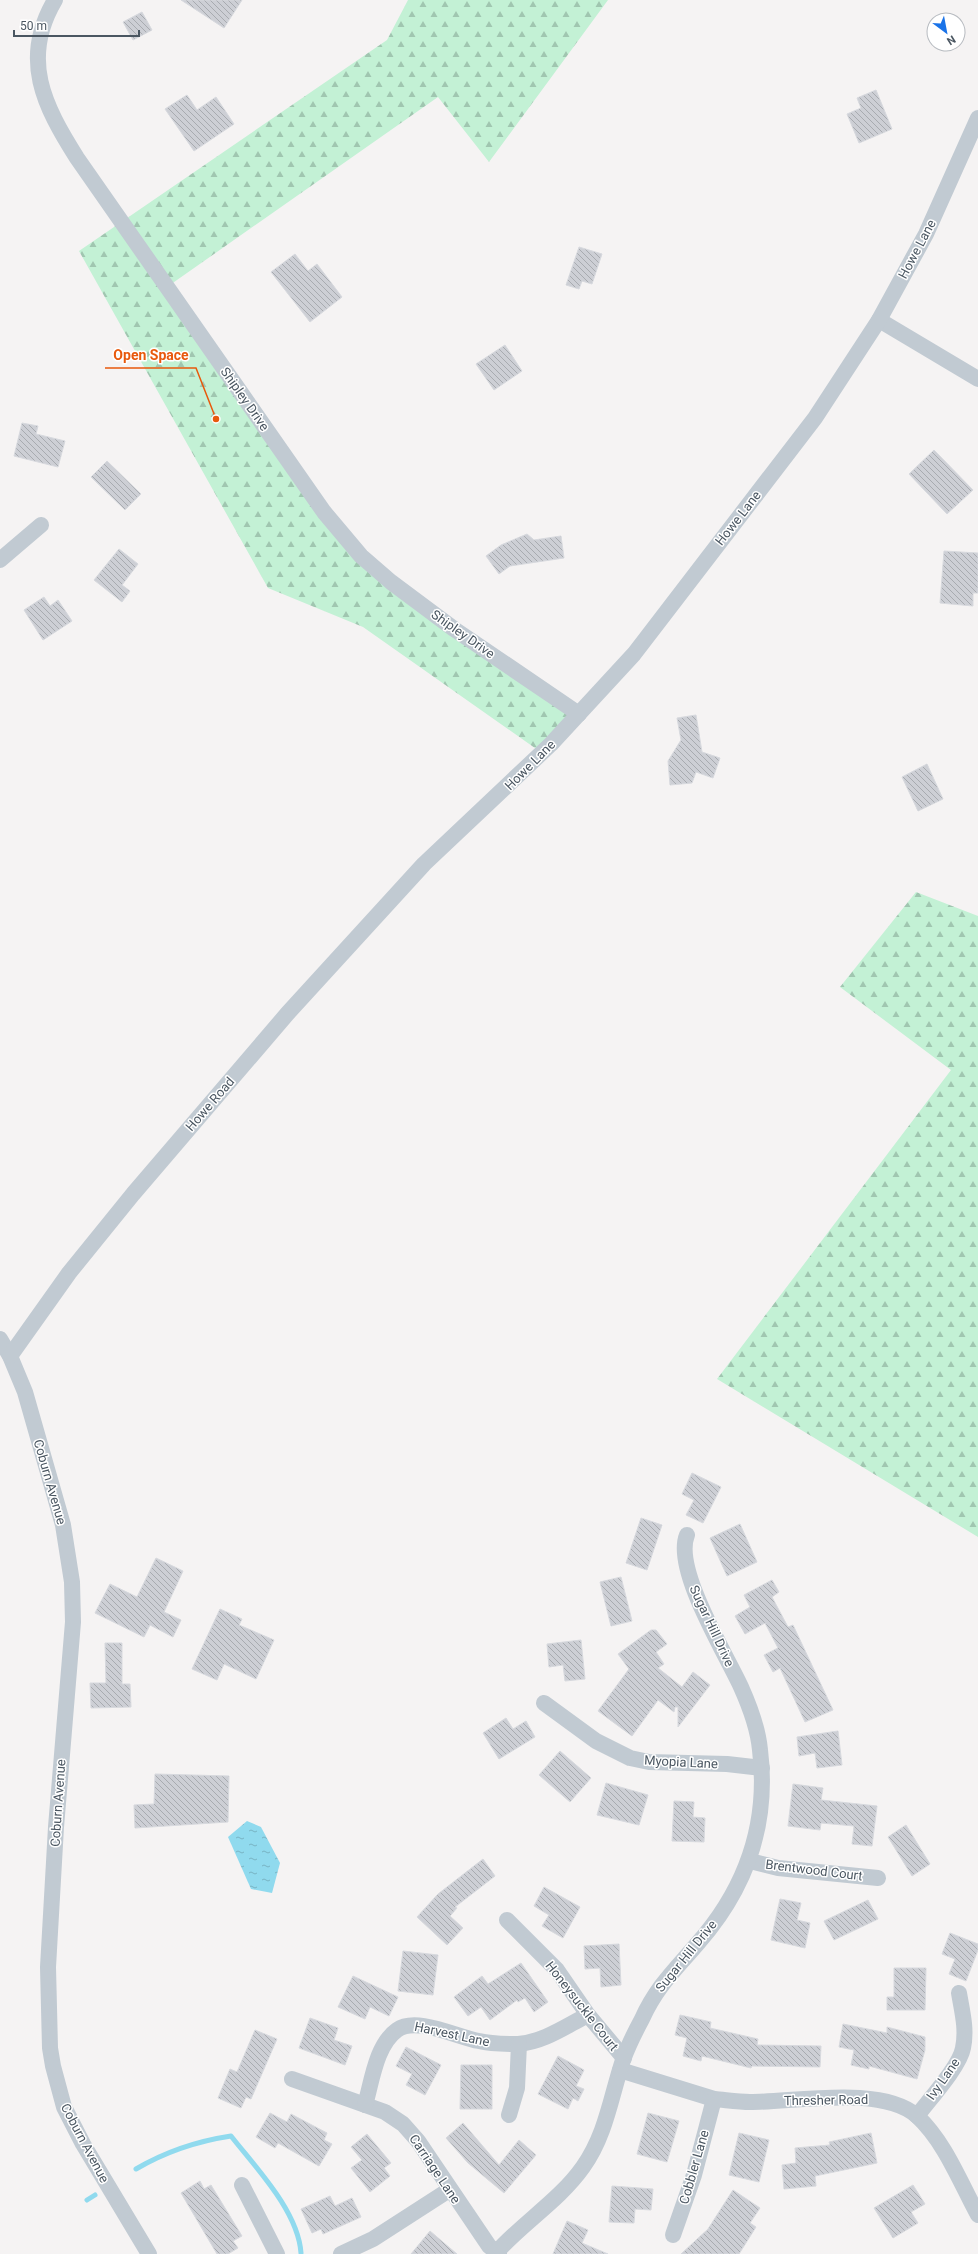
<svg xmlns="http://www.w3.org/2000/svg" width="978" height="2254" font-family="Roboto,sans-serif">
  <defs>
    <pattern id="forest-firs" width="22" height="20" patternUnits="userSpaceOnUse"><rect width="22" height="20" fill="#c3f1d5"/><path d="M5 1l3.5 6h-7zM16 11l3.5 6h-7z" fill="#a0c6b0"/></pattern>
    <pattern id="water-ripples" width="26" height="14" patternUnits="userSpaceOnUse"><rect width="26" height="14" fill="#90daee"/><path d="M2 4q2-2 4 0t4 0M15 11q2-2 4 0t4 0" fill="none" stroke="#78b4c4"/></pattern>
    <pattern id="building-back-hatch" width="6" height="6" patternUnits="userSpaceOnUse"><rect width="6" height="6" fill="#cdcfd5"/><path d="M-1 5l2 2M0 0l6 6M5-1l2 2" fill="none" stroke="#a8abb0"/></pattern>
  </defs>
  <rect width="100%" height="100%" fill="#f5f3f3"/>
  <g fill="url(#forest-firs)">
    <path d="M408,0H608L489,162L438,97L167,287L348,542L579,714L542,753L363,627L268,588L79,251L387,40Z"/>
    <path d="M916,892L978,916V1537L717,1379L951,1070L840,987Z"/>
  </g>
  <path fill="url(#water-ripples)" d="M247,1821L261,1827L280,1863L272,1893L251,1889L228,1837Z"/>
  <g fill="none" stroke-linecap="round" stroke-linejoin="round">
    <g stroke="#90daee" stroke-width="5">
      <path d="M136,2169C165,2152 198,2141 231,2136C256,2168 298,2211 301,2253"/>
      <path d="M87,2200L95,2195"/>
    </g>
  </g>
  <g fill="url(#building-back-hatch)" stroke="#d7d9de">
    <path d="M181,0H242L224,28Z"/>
    <path d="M142,12L152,30L133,40L123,22Z"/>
    <path d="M876,90L892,129L859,143L847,114L861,108L857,98Z"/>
    <path d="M187,95L197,110L216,97L234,124L194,151L165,109Z"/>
    <path d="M579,247L602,254L592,284L582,281L579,289L566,285Z"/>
    <path d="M295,254L308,271L317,264L342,297L310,322L271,272Z"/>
    <path d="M505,345L522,371L494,390L476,364Z"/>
    <path d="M22,423L38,426L36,434L65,441L58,467L14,456Z"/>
    <path d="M934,450L973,490L947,514L909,474Z"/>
    <path d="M107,461L141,494L125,510L91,477Z"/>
    <path d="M527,534L534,540L561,536L564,558L510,566L499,574L486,556L501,545Z"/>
    <path d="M119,549L138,564L122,585L130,591L122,602L94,580Z"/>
    <path d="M944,551L978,553V593H973V606L940,603Z"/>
    <path d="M44,597L50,606L58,600L72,621L43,640L24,610Z"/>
    <path d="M696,715L702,752L720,758L713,778L696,772L692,783L670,785L668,761L681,740L677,718Z"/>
    <path d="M927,764L943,799L918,811L902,777Z"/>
    <path d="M692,1473L721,1487L703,1523L686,1515L694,1500L682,1494Z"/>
    <path d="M641,1518L662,1525L647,1570L626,1563Z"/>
    <path d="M740,1524L757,1562L727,1576L710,1538Z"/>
    <path d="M156,1558L183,1571L164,1612L181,1620L173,1637L150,1625L144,1637L95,1613L110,1584L137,1597Z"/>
    <path d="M621,1577L632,1621L611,1626L600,1582Z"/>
    <path d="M772,1580L779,1592L772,1597L788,1627L793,1625L833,1710L805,1722L780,1668L773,1672L764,1655L778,1648L765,1623L745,1634L735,1616L750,1607L744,1595Z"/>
    <path d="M220,1609L242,1619L239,1625L274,1640L256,1679L224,1664L217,1680L192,1669Z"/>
    <path d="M651,1630H656L667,1644L656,1652L664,1664L658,1668L682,1687L693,1672L710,1685L678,1727V1707H675L674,1712L658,1700L632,1736L598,1711L629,1669L618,1654Z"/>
    <path d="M581,1640L585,1679L565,1681L563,1665L549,1667L547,1644Z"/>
    <path d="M105,1643H122V1684H130L131,1707L91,1708L90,1683H106Z"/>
    <path d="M506,1718L513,1729L526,1721L535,1737L499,1759L483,1733Z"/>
    <path d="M838,1731L842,1765L817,1768L815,1753L799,1756L797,1737Z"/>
    <path d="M560,1751L591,1778L570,1802L539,1775Z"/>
    <path d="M155,1774L229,1776L228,1822L135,1828L134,1805L154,1804Z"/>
    <path d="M606,1783L648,1795L639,1825L597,1815Z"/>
    <path d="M793,1784L823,1788L821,1800L877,1806L872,1846L852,1844L854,1826L821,1823L820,1830L788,1826Z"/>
    <path d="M674,1801L694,1802L693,1817L705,1818L704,1842L672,1841Z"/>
    <path d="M906,1825L930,1864L912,1876L888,1837Z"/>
    <path d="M483,1859L495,1876L455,1907L457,1908L450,1916L463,1928L447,1945L417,1917L438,1894Z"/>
    <path d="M544,1887L580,1907L563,1938L542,1926L549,1915L534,1906Z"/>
    <path d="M780,1899L801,1903L797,1920L810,1923L805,1948L771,1940Z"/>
    <path d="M868,1900L878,1919L834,1940L824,1921Z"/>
    <path d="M950,1933L978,1944V1950L966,1981L949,1974L955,1959L942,1954Z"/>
    <path d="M619,1944L621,1985L601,1987L600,1968L585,1969L584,1946Z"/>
    <path d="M403,1951L438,1955L433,1995L398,1991Z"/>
    <path d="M521,1963L548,2002L534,2012L525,1998L518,2002L517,2000L490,2020L481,2007L468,2016L454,1997L482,1976L488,1984Z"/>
    <path d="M894,1968H926L925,2010H887V1997H894Z"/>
    <path d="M353,1976L398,1997L389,2016L370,2007L365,2019L338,2007Z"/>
    <path d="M680,2015L711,2022L710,2028L758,2039L757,2045L821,2046L820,2067L752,2066L751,2068L702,2056L701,2061L683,2056L687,2038L675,2035Z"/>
    <path d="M310,2018L338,2028L334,2040L352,2046L345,2065L299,2048Z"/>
    <path d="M843,2024L887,2033V2027L925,2037V2050L917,2079L869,2066V2069L851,2065L854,2050L839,2047Z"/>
    <path d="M255,2030L277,2039L251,2099L246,2097L241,2108L218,2098L230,2069L237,2072Z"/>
    <path d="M406,2047L441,2065L425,2095L406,2085L412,2074L396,2066Z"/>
    <path d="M558,2056L584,2070L576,2086L584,2089L578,2101L573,2098L568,2109L538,2094Z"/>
    <path d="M461,2065H492V2109H460Z"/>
    <path d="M270,2113L287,2122L291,2114L327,2133L324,2140L332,2144L319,2166L278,2143L275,2148L256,2137Z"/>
    <path d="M648,2113L679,2121L667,2162L637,2154Z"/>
    <path d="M463,2123L499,2165L519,2140L536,2155L504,2193L468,2163L446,2138Z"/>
    <path d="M739,2133L769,2140L759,2182L729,2175Z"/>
    <path d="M871,2133L877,2163L815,2176L816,2186L784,2189L782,2165L796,2163L795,2148L830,2145L829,2142Z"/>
    <path d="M367,2134L391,2163L384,2168L390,2176L370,2192L351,2168L362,2160L351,2147Z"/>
    <path d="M200,2181L204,2189L211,2185L242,2236L233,2241L238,2248L228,2254H217L181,2193Z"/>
    <path d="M913,2185L925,2204L911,2212L918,2223L893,2238L874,2208Z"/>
    <path d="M612,2186L653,2189L651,2210L635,2209L634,2223L609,2222Z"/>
    <path d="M733,2190L760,2208L750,2223L756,2227L739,2254H681L708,2229Z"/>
    <path d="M330,2196L335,2206L352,2198L361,2217L323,2234L321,2229L312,2233L301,2209Z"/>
    <path d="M567,2221L588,2230L582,2243L608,2254H553Z"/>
    <path d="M430,2231L457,2254H411Z"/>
  </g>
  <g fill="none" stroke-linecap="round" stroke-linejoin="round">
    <g stroke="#c1cad2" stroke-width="16">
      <path d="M55,0C20,59 44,106 77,158L324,512L361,556L391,582L454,629L579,714"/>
      <path d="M879,320L978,379"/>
      <path d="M0,560L41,525"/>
      <path d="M0,1339L10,1356L25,1392L63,1525L72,1582L73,1622L56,1827L48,1967L50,2048L53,2066L64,2107L83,2144L149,2254"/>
      <path d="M10,1356L69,1273L133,1194L287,1014L424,864L551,744L634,654L815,418L879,320L926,234L978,118"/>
      <path d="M544,1703L596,1741L630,1758L649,1762L727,1764L762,1768"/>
      <path d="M750,1861L778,1868L878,1878"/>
      <path d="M507,1920L557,1970L588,2015L624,2058"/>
      <path d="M620,2070L714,2099C726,2100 738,2102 750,2102C795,2102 882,2085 917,2116C945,2142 960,2182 978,2215"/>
      <path d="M292,2079L385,2112L403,2124L418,2141L489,2246L499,2254"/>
      <path d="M365,2105C372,2081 376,2045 397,2030C416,2016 457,2037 479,2041C491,2044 505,2044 518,2044C544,2042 566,2026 588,2015"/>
      <path d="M509,2115L517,2088L519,2044"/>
      <path d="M917,2116C929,2100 960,2066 963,2048C967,2029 962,2011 959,1993"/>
      <path d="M242,2185L277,2254"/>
      <path d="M673,2235L694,2175L714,2099"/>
      <path d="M341,2254L373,2239L449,2190"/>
      <path d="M495,2254C522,2223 559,2201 583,2167C606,2135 611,2096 623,2060C628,2046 635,2032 642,2019C657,1986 675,1970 698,1943C747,1887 769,1824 760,1750C758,1728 750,1707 741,1687C726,1654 673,1569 687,1535"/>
    </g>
  </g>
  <g text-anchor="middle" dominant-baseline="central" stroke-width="3" stroke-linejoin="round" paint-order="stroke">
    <g font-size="13" fill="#4a5661" stroke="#fff">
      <text transform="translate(917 249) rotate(-62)">Howe Lane</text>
      <text transform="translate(245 399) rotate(55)">Shipley Drive</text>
      <text transform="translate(738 518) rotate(-52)">Howe Lane</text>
      <text transform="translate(463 634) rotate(35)">Shipley Drive</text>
      <text transform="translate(530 765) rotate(-45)">Howe Lane</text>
      <text transform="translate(210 1104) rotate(-49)">Howe Road</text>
      <text transform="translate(50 1482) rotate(74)">Coburn Avenue</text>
      <text transform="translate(712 1626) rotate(65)">Sugar Hill Drive</text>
      <text transform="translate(681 1762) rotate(3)">Myopia Lane</text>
      <text transform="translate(58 1803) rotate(-86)">Coburn Avenue</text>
      <text transform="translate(814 1870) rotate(7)">Brentwood Court</text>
      <text transform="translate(686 1956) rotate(-51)">Sugar Hill Drive</text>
      <text transform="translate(582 2006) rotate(52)">Honeysuckle Court</text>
      <text transform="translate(452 2034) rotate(12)">Harvest Lane</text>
      <text transform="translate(943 2079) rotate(-55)">Ivy Lane</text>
      <text transform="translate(826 2100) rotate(-1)">Thresher Road</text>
      <text transform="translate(85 2143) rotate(62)">Coburn Avenue</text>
      <text transform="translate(694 2167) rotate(-74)">Cobbler Lane</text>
      <text transform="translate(435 2169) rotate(56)">Carriage Lane</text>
    </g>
  </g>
  <path fill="none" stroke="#e8590c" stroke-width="1.5" d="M216 419L196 368H105"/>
  <circle fill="#e8590c" stroke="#fff" stroke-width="1.5" cx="216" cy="419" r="4"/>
  <g font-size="14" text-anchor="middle" font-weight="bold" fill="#e8590c" stroke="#fff" stroke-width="3" stroke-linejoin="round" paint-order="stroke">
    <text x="151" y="360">Open Space</text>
  </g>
  <g transform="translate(946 32) rotate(148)"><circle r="19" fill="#ffffff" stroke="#b7bbc0"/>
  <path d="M0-3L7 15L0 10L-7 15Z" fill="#1a73e8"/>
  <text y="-6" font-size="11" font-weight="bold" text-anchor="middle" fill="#4a5661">N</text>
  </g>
  <path d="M14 30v6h125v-6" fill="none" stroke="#4a5661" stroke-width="2"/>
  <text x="20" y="30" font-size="12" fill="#4a5661" stroke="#ffffff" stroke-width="3" paint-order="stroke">50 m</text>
</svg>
